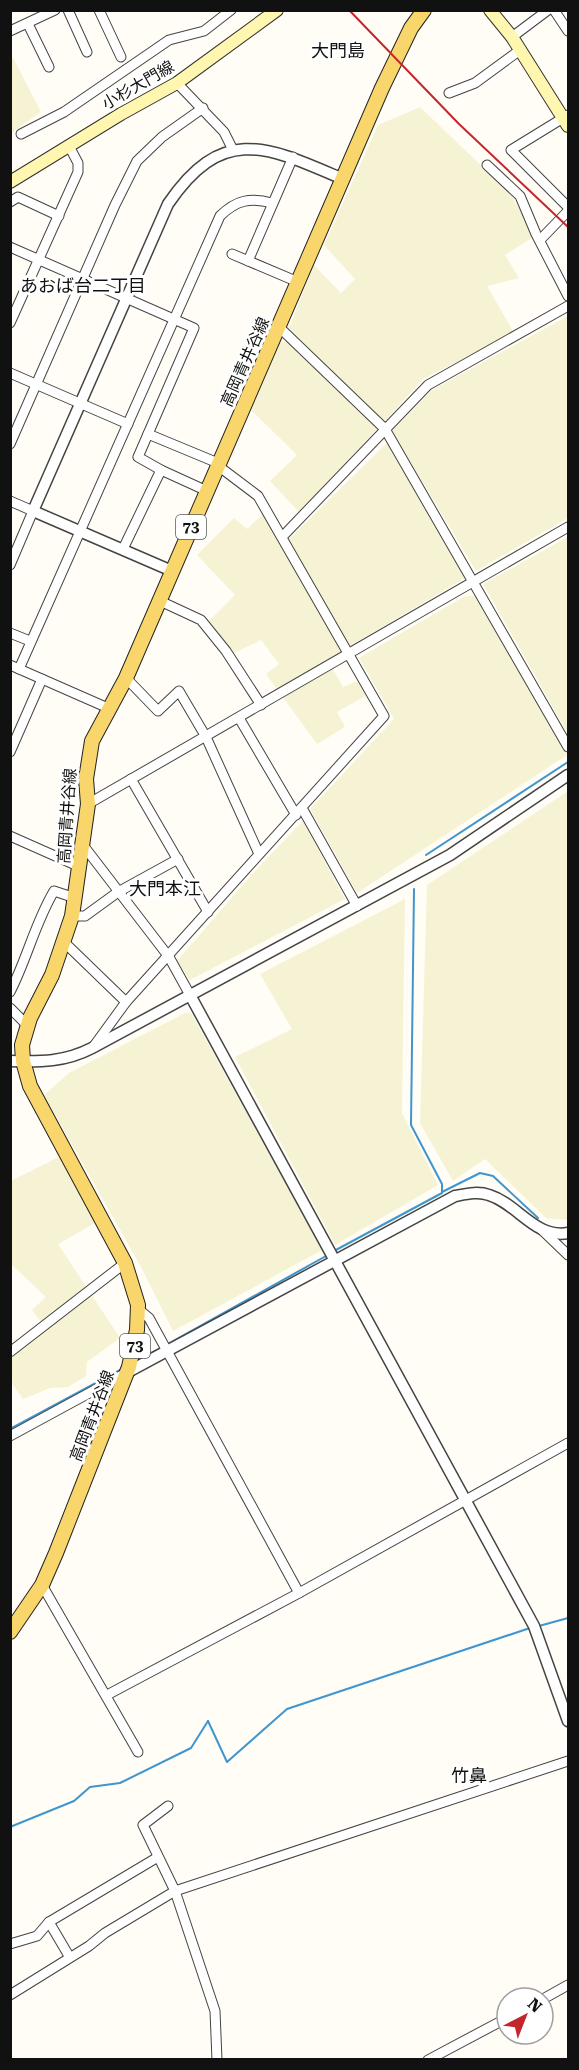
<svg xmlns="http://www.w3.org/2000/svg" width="579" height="2070" font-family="'Roboto Serif','Noto Sans JP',serif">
  <rect width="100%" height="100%" fill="#fffdf5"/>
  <g fill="#f6f3d4">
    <path d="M10,52L41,112L11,133H10Z"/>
    <path d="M420,107L509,192L535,236L505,255L519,278L487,286L514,333L423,379L384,422L289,328L314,265L341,293L355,279L324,245L378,125Z"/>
    <path d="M568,316V518L476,571L392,431L432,390Z"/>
    <path d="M287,341L378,428L299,512L270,481L297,455L251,410L280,343Z"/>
    <path d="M387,443L465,578L350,646L289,539Z"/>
    <path d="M264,513L344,652L328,661L343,687L357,681L367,695L337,712L345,727L317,744L266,674L279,664L261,640L232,654L207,623L235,595L197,555L234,518L247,529Z"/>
    <path d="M568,537V734L483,584Z"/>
    <path d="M465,596H475L567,755L357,893L310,809L394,719L359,658Z"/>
    <path d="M568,791V1220L546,1218L485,1159L453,1181L420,1123L427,885Z"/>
    <path d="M303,821L345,899L190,980L177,961L254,872Z"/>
    <path d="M405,899L402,1113L438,1185L335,1245L235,1057L292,1029L260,974Z"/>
    <path d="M185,1013H191L322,1250L173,1331L141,1267L44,1095L69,1073Z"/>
    <path d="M61,1156L97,1222L58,1244L120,1338L87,1362L86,1376L68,1387L50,1388L23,1399L11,1382V1358L47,1330L32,1310L46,1297L11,1264V1181Z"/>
  </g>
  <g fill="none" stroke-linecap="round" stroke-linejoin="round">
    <g stroke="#3f96cf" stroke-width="2">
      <path d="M426,855L568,762"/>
      <path d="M442,1192L480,1173L493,1176L538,1218"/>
      <path d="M334,1251L442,1193V1184L411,1125L414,889"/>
      <path d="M166,1345L326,1256"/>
      <path d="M137,1360L161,1348"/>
      <path d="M10,1429L122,1369"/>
      <path d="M539,1626L568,1618"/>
      <path d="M208,1721L227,1762L287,1709L530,1628"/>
      <path d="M10,1827L74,1801L90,1787L120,1783L191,1748L208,1721"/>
    </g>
    <defs>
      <g id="minor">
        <path d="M68,10L87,52"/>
        <path d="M99,10L121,57"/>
        <path d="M554,10L568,31"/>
        <path d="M28,24L49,67"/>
        <path d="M10,31L55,10"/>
        <path d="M512,37L548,10"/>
        <path d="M177,83L224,132L233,150"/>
        <path d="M449,93L475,83L520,50"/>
        <path d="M568,115L511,150L568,207"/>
        <path d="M21,134L64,112L169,40L204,31L231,10"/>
        <path d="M487,165L520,196L536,234L568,296"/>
        <path d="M10,202L18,197L59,216"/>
        <path d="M540,240L568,211"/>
        <path d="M10,247L194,328L138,457L161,470"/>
        <path d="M232,254L298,282"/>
        <path d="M248,261L293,157"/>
        <path d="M10,323L78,172V163L69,146"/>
        <path d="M279,327L385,429L568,747"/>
        <path d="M10,373L128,424"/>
        <path d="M148,434L218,463"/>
        <path d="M10,444L115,205L137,161L162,137L203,108"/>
        <path d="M10,501L33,511L10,565"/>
        <path d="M282,537L428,385L568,306"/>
        <path d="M123,549L161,470L207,491"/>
        <path d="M160,601L201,620L226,651L261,705"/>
        <path d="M10,633L30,641"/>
        <path d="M10,665L108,708"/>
        <path d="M19,669L220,216C236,200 251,197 272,203"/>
        <path d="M126,678L158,711L179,691L206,737L259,854"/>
        <path d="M239,718L296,815"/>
        <path d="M10,752L42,679"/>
        <path d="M131,779L208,912"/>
        <path d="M88,804L568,527"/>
        <path d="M302,808L357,906"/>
        <path d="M10,836L80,867"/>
        <path d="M83,845L169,957L190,995"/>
        <path d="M72,916H85L118,892L178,859"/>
        <path d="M64,942L126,1002"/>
        <path d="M10,992C27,959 35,923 54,891L75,898"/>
        <path d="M10,1008L27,1025"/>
        <path d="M94,1046L126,1002L384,716L258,496L217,465"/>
        <path d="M542,1230L568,1255"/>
        <path d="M137,1308L149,1318L299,1593"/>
        <path d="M10,1352L125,1263"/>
        <path d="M10,1436L126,1373"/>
        <path d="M42,1585L138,1752"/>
        <path d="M107,1695L299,1593L568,1443"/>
        <path d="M168,1806L143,1825L175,1891L215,2011L217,2060"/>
        <path d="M49,1922L69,1956"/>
        <path d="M10,1944L37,1936L49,1922L158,1857"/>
        <path d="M10,1995L89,1946L105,1933L175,1891L568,1761"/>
        <path d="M543,1999L568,1985"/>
        <path d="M428,2060L507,2018"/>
      </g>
      <g id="tertiary">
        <path d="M172,571L33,511L168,204C223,123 268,147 343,179"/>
        <path d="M190,995L534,1626L568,1721"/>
        <path d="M10,1061C41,1062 65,1062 92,1048L450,855L568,775"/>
        <path d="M126,1373L455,1196C466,1194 478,1191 489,1195C518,1204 535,1239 568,1233"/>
      </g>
      <g id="secondary">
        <path d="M490,10L512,37L568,126"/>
        <path d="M10,182L121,114L177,83L277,10"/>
      </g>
      <path id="primary" d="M10,1632L42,1585L56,1553L129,1367L137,1330L138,1305L125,1263L30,1086L23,1061L22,1045L30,1018L52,975L72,916L88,804L86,779L92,741L126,678L382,88L411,28L424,10"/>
    </defs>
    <use href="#minor" stroke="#444" stroke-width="11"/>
    <use href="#tertiary" stroke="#444" stroke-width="13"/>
    <use href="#secondary" stroke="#333" stroke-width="14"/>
    <use href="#primary" stroke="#222" stroke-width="16"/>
    <use href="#minor" stroke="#fff" stroke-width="9"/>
    <use href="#tertiary" stroke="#fff" stroke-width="10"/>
    <use href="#secondary" stroke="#fff6b0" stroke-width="12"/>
    <use href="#primary" stroke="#f9d66b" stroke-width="14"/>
    <path stroke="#c4262e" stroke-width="2" d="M349,10L459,124L568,227"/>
  </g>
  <g text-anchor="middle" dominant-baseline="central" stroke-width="6" stroke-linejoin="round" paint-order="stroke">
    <g fill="#fff" stroke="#585858" stroke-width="1.5">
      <rect x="176" y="515" width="30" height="24" rx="4.5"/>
      <rect x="120" y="1334" width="30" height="24" rx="4.5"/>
    </g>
    <g font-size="15" font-weight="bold" fill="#111">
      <text x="191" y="527">73</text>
      <text x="135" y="1346">73</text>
    </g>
    <g font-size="16" fill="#111" stroke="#fff">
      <text transform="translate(138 85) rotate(-30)">小杉大門線</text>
      <text transform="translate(245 362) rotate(-66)">高岡青井谷線</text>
      <text transform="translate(67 816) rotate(-86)">高岡青井谷線</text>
      <text transform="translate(92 1416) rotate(-69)">高岡青井谷線</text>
    </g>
    <g font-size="18" fill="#111" stroke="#fff">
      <text x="338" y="50">大門島</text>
      <text x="83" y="285">あおば台二丁目</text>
      <text x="165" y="888">大門本江</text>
      <text x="469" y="1775">竹鼻</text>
    </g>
  </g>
  <rect width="579" height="2070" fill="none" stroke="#111111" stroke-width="24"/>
  <g transform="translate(525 2016) rotate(42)"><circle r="28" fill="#ffffff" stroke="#a0a0a0" stroke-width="1.5"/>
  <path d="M0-4.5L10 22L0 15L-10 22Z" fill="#c4262e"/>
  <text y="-9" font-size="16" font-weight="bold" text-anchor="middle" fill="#111111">N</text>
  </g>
</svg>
